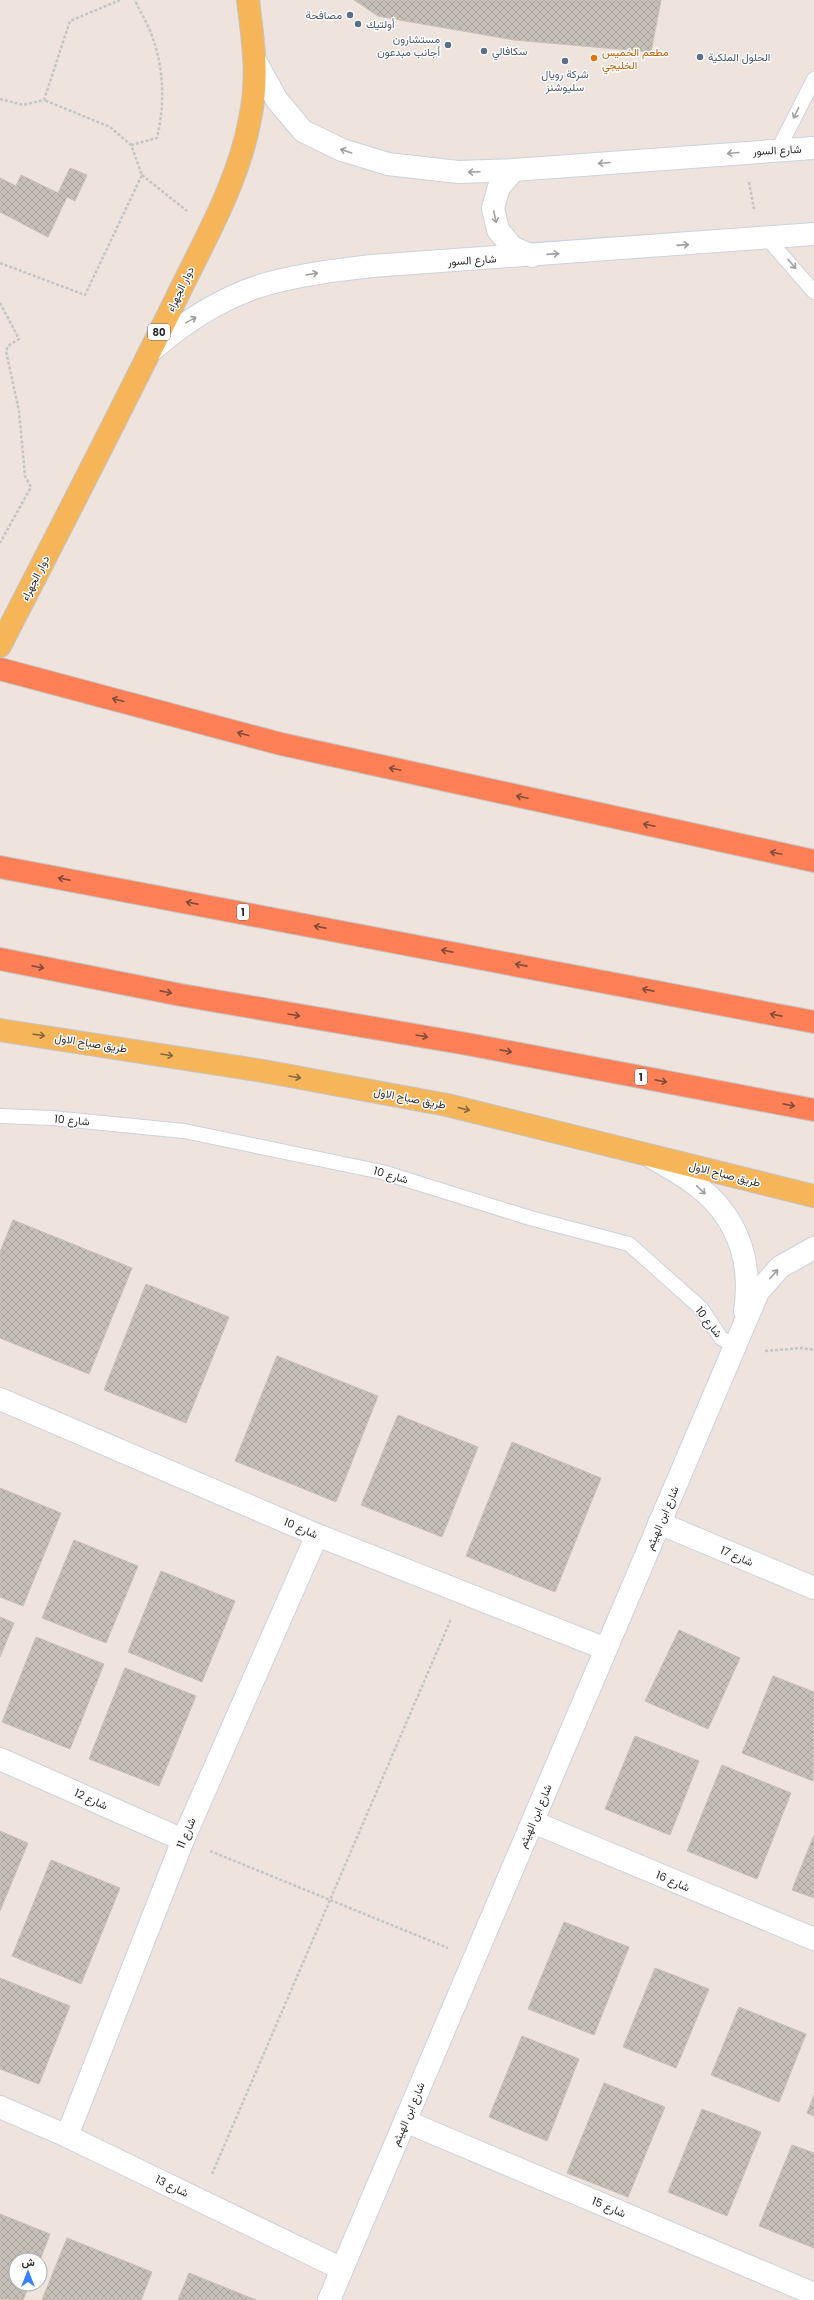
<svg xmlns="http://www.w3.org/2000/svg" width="814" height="2300" font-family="Poppins,Vazirmatn,sans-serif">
  <defs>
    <pattern id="building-cross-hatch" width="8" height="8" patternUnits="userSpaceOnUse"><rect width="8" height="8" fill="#c6bfb8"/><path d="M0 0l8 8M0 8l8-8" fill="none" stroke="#aaa49e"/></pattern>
  </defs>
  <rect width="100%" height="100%" fill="#eee3dd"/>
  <g fill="url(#building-cross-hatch)" stroke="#c9bfb6">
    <path d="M354,0H661L651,52L514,40L405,21L378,16Z"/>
    <path d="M70,168L87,175L75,201L67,197L48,237L0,212V178L16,186L21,175L58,193Z"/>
    <path d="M13,1220L132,1268L89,1374L0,1338V1252Z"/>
    <path d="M146,1284L229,1317L186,1423L104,1390Z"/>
    <path d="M277,1356L378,1396L336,1502L235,1461Z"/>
    <path d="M398,1415L478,1447L442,1537L361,1505Z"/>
    <path d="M512,1442L601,1478L555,1592L466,1556Z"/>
    <path d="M0,1488L61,1513L23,1606L0,1597Z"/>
    <path d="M74,1540L138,1566L106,1643L42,1618Z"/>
    <path d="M161,1571L235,1601L202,1682L128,1652Z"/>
    <path d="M0,1617L14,1623L0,1657Z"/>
    <path d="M679,1630L740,1658L708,1729L645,1701Z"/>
    <path d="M36,1637L104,1664L70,1749L2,1722Z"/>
    <path d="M125,1668L196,1696L159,1786L89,1759Z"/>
    <path d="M773,1676L814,1692L813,1781L742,1753Z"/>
    <path d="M635,1736L699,1761L670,1835L605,1809Z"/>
    <path d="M722,1765L791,1793L757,1879L687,1851Z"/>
    <path d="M0,1831L28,1843L0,1911Z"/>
    <path d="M814,1835V1898L792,1890Z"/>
    <path d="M51,1860L120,1888L81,1984L12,1956Z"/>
    <path d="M564,1922L629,1947L594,2035L528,2009Z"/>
    <path d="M655,1968L709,1989L676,2068L623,2047Z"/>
    <path d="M0,1978L70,2006L39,2084L0,2069Z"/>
    <path d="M739,2007L806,2034L779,2102L711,2075Z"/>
    <path d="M522,2036L579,2059L547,2141L489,2117Z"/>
    <path d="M604,2083L665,2107L628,2197L567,2173Z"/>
    <path d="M814,2095V2116L807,2113Z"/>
    <path d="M702,2109L761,2132L727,2216L668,2192Z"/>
    <path d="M792,2145L814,2153V2248L759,2226Z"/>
    <path d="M0,2214L50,2234L40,2260H16V2284H30L23,2300L0,2299Z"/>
    <path d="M67,2238L152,2272L141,2300H42Z"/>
    <path d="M189,2273L256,2300H178Z"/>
  </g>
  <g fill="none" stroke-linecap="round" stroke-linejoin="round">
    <defs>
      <g id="service">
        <path d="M778,150L814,79"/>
        <path d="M768,239L814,292"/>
        <path d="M0,1116L52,1118L184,1131L382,1172L530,1218L629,1244L701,1308L721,1338L735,1346"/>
      </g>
      <g id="minor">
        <path d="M653,1158C666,1166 680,1173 692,1182C736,1213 753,1259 745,1311"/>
        <path d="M0,1399L317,1535L606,1649"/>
        <path d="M659,1523L814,1588"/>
        <path d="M0,1759L183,1840"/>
        <path d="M533,1822L814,1939"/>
        <path d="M0,2107L67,2136L342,2269"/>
        <path d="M405,2121L814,2294"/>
        <path d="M67,2136L183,1840L317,1535"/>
        <path d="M329,2300L758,1292L780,1267L814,1248"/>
      </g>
      <g id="secondary">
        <path d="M256,62L277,100L303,131L342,150L388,164L458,172L514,170L814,148"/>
        <path d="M514,170L499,187L493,208L498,230L512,247L532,256"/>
        <path d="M150,352C184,322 225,295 270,283C303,274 338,270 372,266L814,234"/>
      </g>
      <g id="primary">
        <path d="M0,646C58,533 117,419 173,305C201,246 238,185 250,119C259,76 253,42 248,0"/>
        <path d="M0,1030L263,1071L447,1105L814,1196"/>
      </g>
      <g id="motorway">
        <path d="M0,669L281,744L814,861"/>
        <path d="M0,867L814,1022"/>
        <path d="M0,959L181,995L467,1044L814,1110"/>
      </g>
    </defs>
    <use href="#service" stroke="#cbd2dd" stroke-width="16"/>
    <use href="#minor" stroke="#cbd2dd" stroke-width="24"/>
    <use href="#secondary" stroke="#cbd2dd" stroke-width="24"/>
    <use href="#primary" stroke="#c4c4c4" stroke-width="24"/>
    <use href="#motorway" stroke="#c4c4c4" stroke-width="24"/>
    <g stroke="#c4c4c4" stroke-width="2.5" stroke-dasharray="3 2" stroke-linecap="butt">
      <path d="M0,99L23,105L44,100L70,21L120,0"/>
      <path d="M131,145L157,138C165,105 164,68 152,36C148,24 140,12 135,0"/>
      <path d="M142,175L187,211"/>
      <path d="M749,182L754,209"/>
      <path d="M0,263L85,295L142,175L131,145L110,127L44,100"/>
      <path d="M0,303L19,339L8,346L6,351L19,411L25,476L31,487L0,543"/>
      <path d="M765,1351L802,1348L814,1350"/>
      <path d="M210,1851L448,1948"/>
      <path d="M212,2174L451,1619"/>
    </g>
    <use href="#service" stroke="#fff" stroke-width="14"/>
    <use href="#minor" stroke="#fff" stroke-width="22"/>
    <use href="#secondary" stroke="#fff" stroke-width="22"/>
    <use href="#primary" stroke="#f6b559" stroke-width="22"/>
    <use href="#motorway" stroke="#ff8056" stroke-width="22"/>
  </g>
  <defs><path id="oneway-shaft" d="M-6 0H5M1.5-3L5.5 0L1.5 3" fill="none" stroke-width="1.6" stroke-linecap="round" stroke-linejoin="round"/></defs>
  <g stroke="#a0a0a0">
    <use href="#oneway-shaft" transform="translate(796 113) rotate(116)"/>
    <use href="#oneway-shaft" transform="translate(346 151) rotate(-161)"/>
    <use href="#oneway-shaft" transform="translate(733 153) rotate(175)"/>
    <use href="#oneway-shaft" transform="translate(604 163) rotate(175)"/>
    <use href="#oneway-shaft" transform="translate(474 172) rotate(178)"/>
    <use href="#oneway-shaft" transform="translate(495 217) rotate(78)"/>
    <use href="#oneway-shaft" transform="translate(683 245) rotate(-4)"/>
    <use href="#oneway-shaft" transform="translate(553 254) rotate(-4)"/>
    <use href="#oneway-shaft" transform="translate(792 264) rotate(49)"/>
    <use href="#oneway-shaft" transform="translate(312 274) rotate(-10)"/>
    <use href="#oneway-shaft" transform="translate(191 320) rotate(-29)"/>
    <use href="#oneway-shaft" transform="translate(701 1190) rotate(43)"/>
    <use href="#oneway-shaft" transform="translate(774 1274) rotate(-49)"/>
  </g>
  <g stroke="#804d3c">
    <use href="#oneway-shaft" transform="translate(118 700) rotate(-165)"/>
    <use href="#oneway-shaft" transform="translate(243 734) rotate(-165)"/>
    <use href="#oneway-shaft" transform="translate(395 769) rotate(-168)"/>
    <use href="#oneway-shaft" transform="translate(522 797) rotate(-168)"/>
    <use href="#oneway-shaft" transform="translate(649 825) rotate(-168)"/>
    <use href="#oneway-shaft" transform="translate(776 853) rotate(-168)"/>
    <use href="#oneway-shaft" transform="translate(64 879) rotate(-169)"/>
    <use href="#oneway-shaft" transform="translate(192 903) rotate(-169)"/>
    <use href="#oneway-shaft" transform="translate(320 927) rotate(-169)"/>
    <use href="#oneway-shaft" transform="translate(447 951) rotate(-169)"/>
    <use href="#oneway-shaft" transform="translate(521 965) rotate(-169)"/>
    <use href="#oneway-shaft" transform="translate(38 967) rotate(11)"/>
    <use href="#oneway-shaft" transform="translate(648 990) rotate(-169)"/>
    <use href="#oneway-shaft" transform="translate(166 992) rotate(11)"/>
    <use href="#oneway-shaft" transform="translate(294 1015) rotate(10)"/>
    <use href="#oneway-shaft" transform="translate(776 1015) rotate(-169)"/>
    <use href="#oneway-shaft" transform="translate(422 1036) rotate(10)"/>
    <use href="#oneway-shaft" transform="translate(506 1051) rotate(11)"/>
    <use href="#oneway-shaft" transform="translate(661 1081) rotate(11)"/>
    <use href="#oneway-shaft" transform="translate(789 1105) rotate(11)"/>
  </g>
  <g stroke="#866940">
    <use href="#oneway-shaft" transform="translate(39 1035) rotate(8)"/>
    <use href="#oneway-shaft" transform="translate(167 1055) rotate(9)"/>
    <use href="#oneway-shaft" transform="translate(295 1077) rotate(10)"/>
    <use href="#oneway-shaft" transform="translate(464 1109) rotate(14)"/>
  </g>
  <g fill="#5c6f8a" stroke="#fff" stroke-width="1.5">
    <circle cx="350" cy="15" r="4"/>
    <circle cx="358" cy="24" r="4"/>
    <circle cx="448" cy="45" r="4"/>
    <circle cx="484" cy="51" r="4"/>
    <circle cx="700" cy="57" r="4"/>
    <circle cx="565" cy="61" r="4"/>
  </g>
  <circle fill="#e8710a" stroke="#fff" stroke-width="1.5" cx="594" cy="58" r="4"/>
  <g text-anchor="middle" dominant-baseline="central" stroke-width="3" stroke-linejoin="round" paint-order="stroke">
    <g fill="#fff" stroke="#6b6b6b" stroke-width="1">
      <rect x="148" y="324" width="22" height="16" rx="3"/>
      <rect x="237" y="904" width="12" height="16" rx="3"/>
      <rect x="635" y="1069" width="12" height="16" rx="3"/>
    </g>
    <g font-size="10" font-weight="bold" fill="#2b2b2b">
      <text x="159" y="332">80</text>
      <text x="243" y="912">1</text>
      <text x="641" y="1077">1</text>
    </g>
    <g font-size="11" fill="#4e5e75" stroke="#fff" text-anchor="start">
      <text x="342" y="15" text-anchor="end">مصافحة</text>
      <text x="366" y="24">أولتيك</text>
      <text x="440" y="39" text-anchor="end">مستشارون<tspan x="440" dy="13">أجانب مبدعون</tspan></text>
      <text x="492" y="51">سكافالي</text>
      <text x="708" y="57">الحلول الملكية</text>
      <text x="565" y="74" text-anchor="middle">شركة رويال<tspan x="565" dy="13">سليوشنز</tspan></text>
    </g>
    <g font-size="11" fill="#c56008" stroke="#fff" text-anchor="start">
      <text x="602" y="52">مطعم الخميس<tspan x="602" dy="13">الخليجي</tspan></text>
    </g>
    <g font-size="11" fill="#2b2b2b" stroke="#fff">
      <text transform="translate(777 150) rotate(-3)">شارع السور</text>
      <text transform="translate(472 260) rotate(-4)">شارع السور</text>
      <text transform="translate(180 289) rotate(-64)">دوار الجهراء</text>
      <text transform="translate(35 578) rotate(-63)">دوار الجهراء</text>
      <text transform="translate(91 1043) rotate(9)">طريق صباح الاول</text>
      <text transform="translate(410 1098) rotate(11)">طريق صباح الاول</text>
      <text transform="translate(72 1120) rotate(5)">شارع 10</text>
      <text transform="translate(725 1174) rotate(14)">طريق صباح الاول</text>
      <text transform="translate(391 1175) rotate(16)">شارع 10</text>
      <text transform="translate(709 1322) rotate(52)">شارع 10</text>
      <text transform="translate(662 1518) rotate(-67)">شارع ابن الهيثم</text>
      <text transform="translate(301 1528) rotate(23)">شارع 10</text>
      <text transform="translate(737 1556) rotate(23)">شارع 17</text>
      <text transform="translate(91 1799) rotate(24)">شارع 12</text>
      <text transform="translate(535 1816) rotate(-67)">شارع ابن الهيثم</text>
      <text transform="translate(186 1833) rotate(-67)">شارع 11</text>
      <text transform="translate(673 1881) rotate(23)">شارع 16</text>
      <text transform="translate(408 2114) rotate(-67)">شارع ابن الهيثم</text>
      <text transform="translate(172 2186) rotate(26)">شارع 13</text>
      <text transform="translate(609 2207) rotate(23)">شارع 15</text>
    </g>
  </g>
  <g transform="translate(28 2272)"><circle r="19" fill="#ffffff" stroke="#aaaaaa"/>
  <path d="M0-3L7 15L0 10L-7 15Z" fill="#3882ff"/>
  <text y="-6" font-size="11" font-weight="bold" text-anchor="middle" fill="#2b2b2b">ش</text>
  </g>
</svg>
